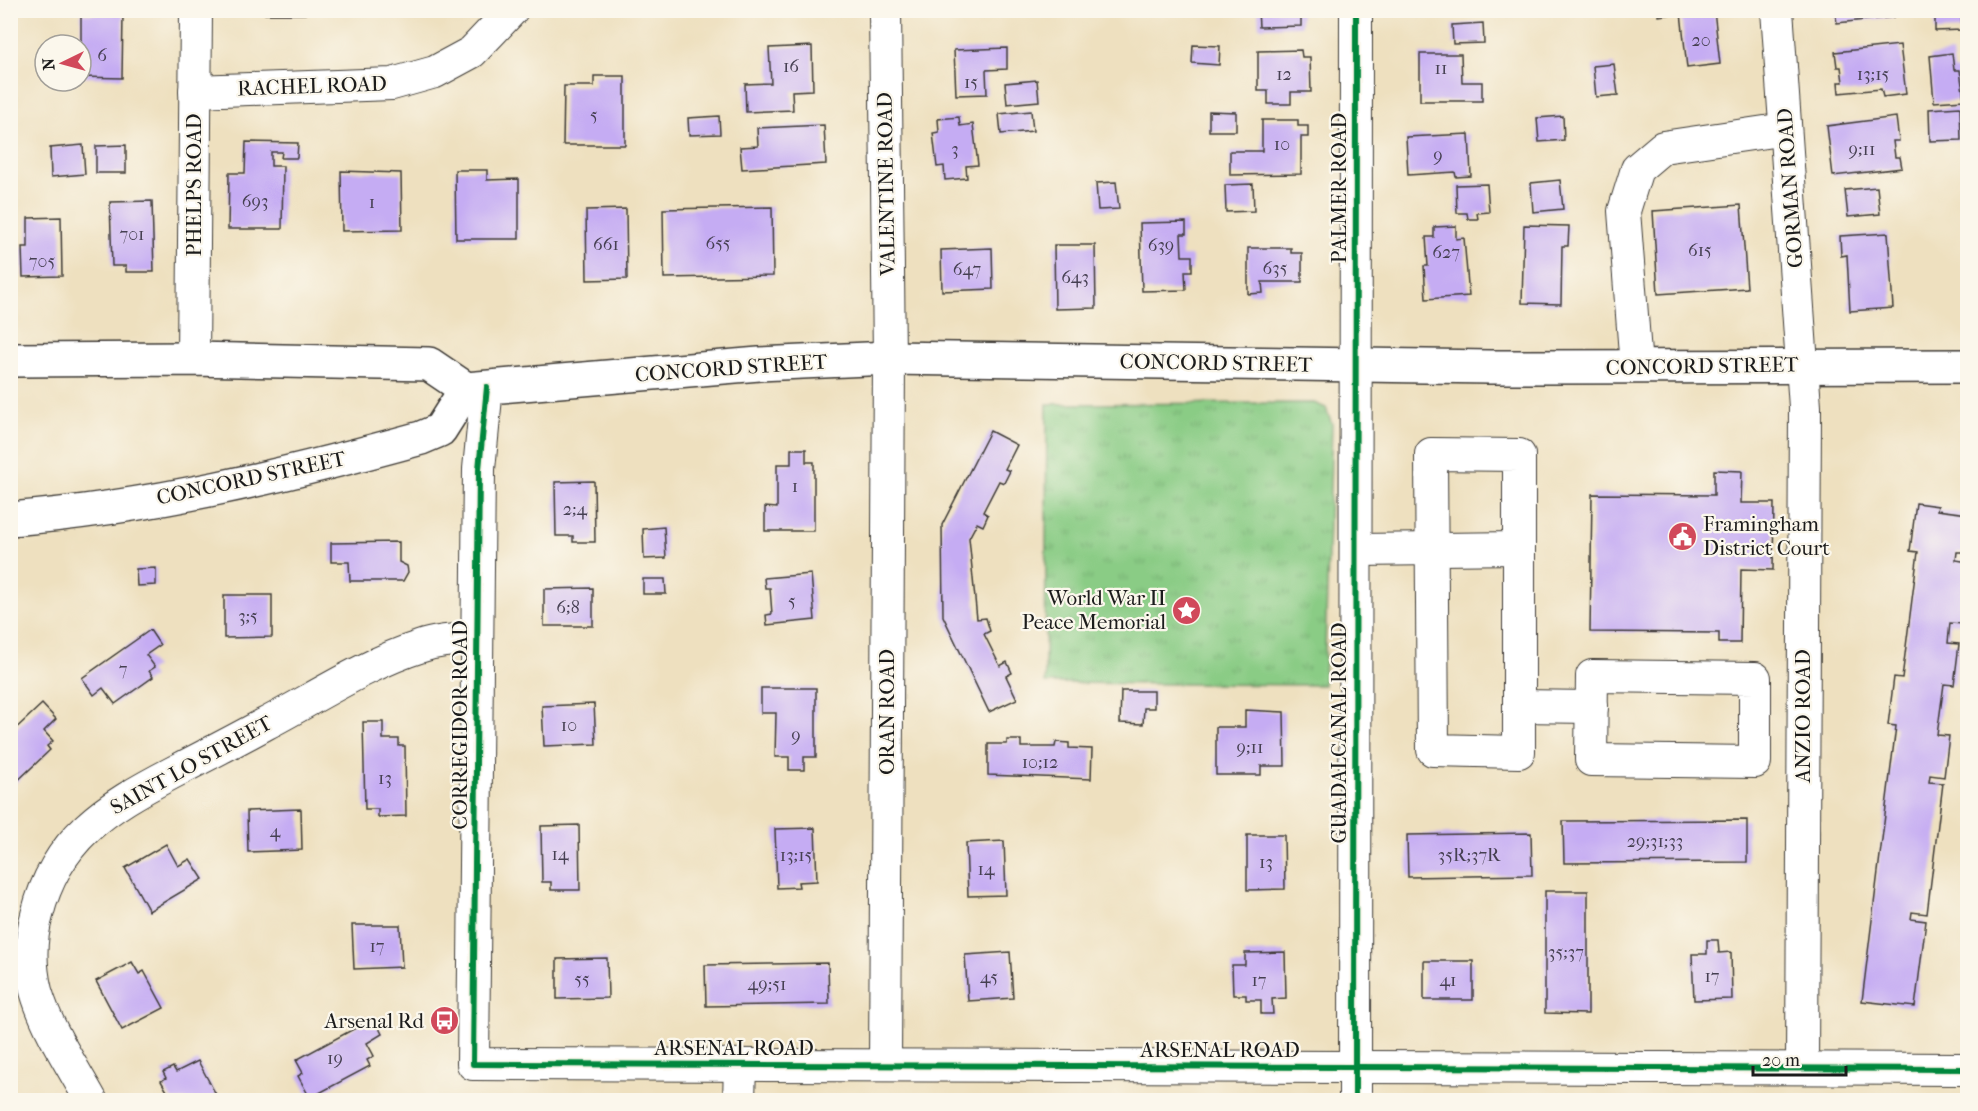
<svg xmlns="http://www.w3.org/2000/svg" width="1978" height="1111" font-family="'IM FELL French Canon',serif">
  <defs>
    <pattern id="park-tufts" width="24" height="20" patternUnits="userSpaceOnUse" patternTransform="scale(1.5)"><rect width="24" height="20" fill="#8acc85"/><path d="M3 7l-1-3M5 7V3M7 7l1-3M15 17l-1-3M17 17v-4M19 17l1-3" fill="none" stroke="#76af72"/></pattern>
  </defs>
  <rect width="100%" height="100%" fill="#fbf7ec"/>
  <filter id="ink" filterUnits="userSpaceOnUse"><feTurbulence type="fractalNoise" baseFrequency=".0167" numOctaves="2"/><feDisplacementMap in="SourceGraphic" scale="12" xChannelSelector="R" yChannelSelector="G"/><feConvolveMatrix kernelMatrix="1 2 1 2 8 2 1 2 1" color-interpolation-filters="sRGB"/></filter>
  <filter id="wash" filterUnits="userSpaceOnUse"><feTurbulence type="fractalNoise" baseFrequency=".008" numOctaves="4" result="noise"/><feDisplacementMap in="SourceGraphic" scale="24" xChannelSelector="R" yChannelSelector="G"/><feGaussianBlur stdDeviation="1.35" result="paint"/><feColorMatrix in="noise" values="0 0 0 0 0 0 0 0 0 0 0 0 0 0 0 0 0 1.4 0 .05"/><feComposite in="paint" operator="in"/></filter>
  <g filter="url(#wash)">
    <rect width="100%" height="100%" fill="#eee0bf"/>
    <path fill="url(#park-tufts)" stroke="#537450" stroke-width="1.5" d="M1314,403L1326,408L1332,424L1324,685L1045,683L1047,404Z"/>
    <g id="blocks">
      <g fill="#c5acf3">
        <rect x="265" y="10" width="40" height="4"/>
        <path d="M1258,10H1301V26L1259,27Z"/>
        <path d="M1658,10H1714L1720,64L1687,68L1681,13L1659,16Z"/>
        <path d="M1835,10H1894V17L1837,23Z"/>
        <path d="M1961,11L1962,30L1935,31V12Z"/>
        <path d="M81,14H123L122,78L81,77Z"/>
        <path d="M1483,23L1484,43L1453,44L1452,25Z"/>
        <path d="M1193,45L1220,46L1219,65L1192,63Z"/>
        <path d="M1900,45L1906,94L1883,97L1881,89L1839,93L1838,82H1843L1841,67H1837L1835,52Z"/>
        <path d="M812,46L813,90L792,91L793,110L746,112L745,84L771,83L769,48Z"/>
        <path d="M1007,48V69L986,70L987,94L956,95L954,50Z"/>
        <path d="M1301,50L1302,57H1310L1311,92H1291V104H1268V91H1258V51Z"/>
        <path d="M1952,53L1954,70H1960L1964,100L1934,102L1930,56Z"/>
        <path d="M1420,54H1461L1462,82H1482V101H1420Z"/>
        <path d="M1614,64L1618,95L1596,97L1593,66Z"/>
        <path d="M594,76H625V145H563L564,86H594Z"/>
        <path d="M1037,80L1039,101L1007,104L1005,83Z"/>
        <path d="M1960,107L1961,140L1930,141L1929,109Z"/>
        <path d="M1031,111L1033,131L1001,134L999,114Z"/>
        <path d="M1209,111L1236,112V131H1209Z"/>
        <path d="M719,116L720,134L689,135L688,118Z"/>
        <path d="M1563,116L1564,140L1539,142L1537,118Z"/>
        <path d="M959,117L960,126L973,124L978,165L966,166L967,178L945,180L944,166L937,167L933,133L939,132L938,119Z"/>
        <path d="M1896,117L1899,141H1893L1895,157H1900L1902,168L1833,176L1827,126Z"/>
        <path d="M1262,120H1298V126H1308V137H1301V174L1230,175V151H1262Z"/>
        <path d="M824,125L826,164L742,169L740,147L758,146L757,128Z"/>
        <path d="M1469,134L1471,176L1456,177L1455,172L1408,175L1406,137Z"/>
        <path d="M246,142L298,143L297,158H281L282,152H271V166H283L282,229H228L229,173H245Z"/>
        <path d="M83,145L85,174L51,177L50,148Z"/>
        <path d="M126,145V173H96V146Z"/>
        <path d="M455,170H487V180L519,179V239H456Z"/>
        <path d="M341,171L401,173L402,230L342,231Z"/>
        <path d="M1560,180L1563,209L1533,212L1531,183Z"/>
        <path d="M1116,182L1119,209L1098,210L1096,183Z"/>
        <path d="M1253,184L1254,211L1226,212L1225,185Z"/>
        <path d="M1487,184L1489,212L1477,213L1478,219H1468L1467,213H1457L1456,185Z"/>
        <path d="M1877,187L1880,214L1848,217L1845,190Z"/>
        <path d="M152,201L154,272H126V266H112L110,202Z"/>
        <path d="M1741,205L1747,288L1658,294L1653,211Z"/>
        <path d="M772,207L773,276L664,278L663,209Z"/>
        <path d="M626,209L627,279L587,280L586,210Z"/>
        <path d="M61,217L62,276L23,277L22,247H28V218Z"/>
        <path d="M1186,222V234H1181L1182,256H1192V271H1185L1186,290L1142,291L1140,223Z"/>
        <path d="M1524,225L1569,226L1568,246H1562L1561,304L1522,303Z"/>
        <path d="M1456,226V239L1464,238L1469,296L1426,299L1424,266H1428L1426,237H1434V227Z"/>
        <path d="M1888,233L1893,308L1850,311L1847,255L1841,256L1840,236Z"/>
        <path d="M1054,245H1095L1096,308L1055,309Z"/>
        <path d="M992,248L993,289L942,291L941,250Z"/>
        <path d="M1248,248H1291V253H1302V282H1262L1263,293L1248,294Z"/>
        <path d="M990,431L1017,445L1005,469L1010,471L1004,483L999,481L983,512L988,515L983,526L977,523L969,538L977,619L986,618L990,631L984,634L1000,666L1007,662L1012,673L1006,676L1017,699L989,712L943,616L942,525Z"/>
        <path d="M791,449H806V462H814V531H765V507L777,508V464H791Z"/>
        <path d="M1714,470L1742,471L1741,503H1774L1773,570L1741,569L1740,643H1719V633L1590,632L1592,494L1714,495Z"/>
        <path d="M594,481L595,542H573V536H556L555,482Z"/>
        <path d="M1916,503L1938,506L1937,510L1968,514L1964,552H1957L1956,560L1968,562V591L1963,624L1950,623L1948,643L1959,644L1954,685L1944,684L1937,735L1949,736L1944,777L1930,775L1929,782L1943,783L1927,914L1912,912L1911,919L1926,921L1915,1007L1862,1001L1896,726L1888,725L1894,677L1902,678L1918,552L1910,551Z"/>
        <path d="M664,527L666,558L644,559L643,529Z"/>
        <path d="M399,542V562L407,566L408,572L403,581H350L349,562H331V543Z"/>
        <path d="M156,568V585L137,586L136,569Z"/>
        <path d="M811,574L815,620L767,625L766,615L772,614L770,588H765L764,578Z"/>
        <path d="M643,579H665L666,594H643Z"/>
        <path d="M593,588V626H544V589Z"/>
        <path d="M224,595H272V637L224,638Z"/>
        <path d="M150,630L160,645L146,655L155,667L149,671L153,677L115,704L103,688L94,695L82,678Z"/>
        <path d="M761,688H816V757H804V770H789V757H775L776,713H761Z"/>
        <path d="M1121,691H1154V708H1144L1143,724L1120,723Z"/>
        <path d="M42,704L56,719L44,731L53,741L47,746L50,750L10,788V734Z"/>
        <path d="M594,704L596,744L544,746L542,706Z"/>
        <path d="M1245,710L1284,712L1285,766H1261V775H1216V727H1245Z"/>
        <path d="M363,722H383V739H399V746H405L406,816L378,817V809H365Z"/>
        <path d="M1007,740H1021V747H1055L1056,742L1069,743V748L1092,749L1091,779L988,775V744H1007Z"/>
        <path d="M301,809L302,850L248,852L247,811Z"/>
        <path d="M1747,820V862L1564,863L1563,821Z"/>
        <path d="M579,825L580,890H551V882H542L541,826Z"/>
        <path d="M815,828L817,881L798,882L799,887L777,888L775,829Z"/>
        <path d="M1531,833L1532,875L1408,877L1407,835Z"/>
        <path d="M1247,835H1284L1285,889L1247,890Z"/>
        <path d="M1004,841L1006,895L968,896L966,843Z"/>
        <path d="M166,844L178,866L190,859L203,879L149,911L125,868Z"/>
        <path d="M1545,891H1588V1014L1545,1013Z"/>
        <path d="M352,925H400L402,967L354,969Z"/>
        <path d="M1707,940H1718L1719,953L1731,952L1732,999L1694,1000L1692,954H1707Z"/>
        <path d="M1010,952L1013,998L968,1001L965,955Z"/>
        <path d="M1285,952L1286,998L1272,999L1273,1014H1261V1000H1246V995H1233L1232,965H1245V953Z"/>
        <path d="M607,958L608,998L557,999V959Z"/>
        <rect x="1424" y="961" width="49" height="39"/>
        <path d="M132,962L139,974L144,971L164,1008L122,1030L96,981Z"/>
        <path d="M828,963L829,1004L706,1006L705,965Z"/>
        <path d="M374,1018L382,1034L367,1043L374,1056L367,1060L370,1066L310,1098L298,1076L303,1073L296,1060Z"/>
        <path d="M198,1061L219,1100H172L161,1081L166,1078L163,1072L173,1067L176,1072Z"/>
      </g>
    </g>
  </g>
  <g filter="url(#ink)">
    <use href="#blocks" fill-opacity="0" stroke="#3c3934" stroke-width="1.5"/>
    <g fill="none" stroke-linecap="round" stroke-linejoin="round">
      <defs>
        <g id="minor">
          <path d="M885,10L889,358L885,1065"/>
          <path d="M1777,10L1805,407L1802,1068"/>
          <path d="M195,91L392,84L435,72L472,52L512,10"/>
          <path d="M193,359L196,10"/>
          <path d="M1636,367L1624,211L1637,169L1663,147L1785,129"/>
          <path d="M487,387L479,469L473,1064L1968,1069"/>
          <path d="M1431,454L1519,455V752L1433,750Z"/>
          <path d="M1357,550L1519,548"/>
          <path d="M1592,676L1755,678V762L1591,760Z"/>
          <path d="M1519,706L1592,707"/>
          <path d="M91,1100C72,1066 47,1029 36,991C30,966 30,939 37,915C56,838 107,807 172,773C203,757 234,741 265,724C313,699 368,663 419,647C438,640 457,640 477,639"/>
          <path d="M739,1100L740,1065"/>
          <path d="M1355,1100L1356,10"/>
        </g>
        <g id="major">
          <path d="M10,360L193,359L429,364L466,389L759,364L889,358L1490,367L1968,366"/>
          <path d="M10,519C149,508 287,475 421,438L440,430L466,389"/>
        </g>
      </defs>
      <use href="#minor" stroke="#3c3934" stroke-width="34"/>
      <use href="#major" stroke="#3c3934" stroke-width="36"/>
      <use href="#minor" stroke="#fff" stroke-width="32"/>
      <use href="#major" stroke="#fff" stroke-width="33"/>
      <defs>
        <g id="cycleway">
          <path d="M487,387L479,469L473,1064L1968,1069"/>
          <path d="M1355,1100L1356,10"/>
        </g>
      </defs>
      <use href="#cycleway" stroke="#fbf7ec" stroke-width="10"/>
      <use href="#cycleway" stroke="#00873e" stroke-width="6"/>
    </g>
  </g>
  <defs>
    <symbol id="civic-disc" viewBox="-11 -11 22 22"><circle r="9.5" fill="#d1495b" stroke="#fbf7ec"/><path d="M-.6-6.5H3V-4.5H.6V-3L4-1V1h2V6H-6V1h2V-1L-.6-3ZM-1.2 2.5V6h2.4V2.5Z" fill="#fff"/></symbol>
    <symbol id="sight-disc" viewBox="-11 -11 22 22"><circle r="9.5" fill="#d1495b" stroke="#fbf7ec"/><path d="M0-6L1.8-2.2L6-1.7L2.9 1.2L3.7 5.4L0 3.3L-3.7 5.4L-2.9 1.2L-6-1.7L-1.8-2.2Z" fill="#fff"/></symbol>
    <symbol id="bus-disc" viewBox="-11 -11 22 22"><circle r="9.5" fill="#d1495b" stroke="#fbf7ec"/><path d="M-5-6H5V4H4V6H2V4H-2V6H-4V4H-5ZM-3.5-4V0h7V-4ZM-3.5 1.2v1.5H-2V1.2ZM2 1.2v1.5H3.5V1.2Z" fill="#fff"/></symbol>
  </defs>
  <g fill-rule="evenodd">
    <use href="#civic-disc" x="1666" y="520" width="33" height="33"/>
    <use href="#sight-disc" x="1170" y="594" width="33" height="33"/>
    <use href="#bus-disc" x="428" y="1004" width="33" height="33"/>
  </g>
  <g text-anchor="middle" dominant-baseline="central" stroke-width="4.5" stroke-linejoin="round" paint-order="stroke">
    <g font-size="18" fill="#464052">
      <text x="1701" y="40">20</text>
      <text x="102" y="55">6</text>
      <text x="791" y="66">16</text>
      <text x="1441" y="68">11</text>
      <text x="1284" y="74">12</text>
      <text x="1873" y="74">13;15</text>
      <text x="971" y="82">15</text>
      <text x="594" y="115">5</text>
      <text x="1282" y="144">10</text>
      <text x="955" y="149">3</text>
      <text x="1862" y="149">9;11</text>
      <text x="1438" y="155">9</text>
      <text x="255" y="201">693</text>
      <text x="372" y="202">1</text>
      <text x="132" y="234">701</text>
      <text x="718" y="243">655</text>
      <text x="606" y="244">661</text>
      <text x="1161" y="245">639</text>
      <text x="1700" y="250">615</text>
      <text x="1446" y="252">627</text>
      <text x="42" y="261">705</text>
      <text x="1275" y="268">635</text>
      <text x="967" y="269">647</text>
      <text x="1075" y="277">643</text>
      <text x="795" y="486">1</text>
      <text x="575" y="509">2;4</text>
      <text x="792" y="601">5</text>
      <text x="568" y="607">6;8</text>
      <text x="248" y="616">3;5</text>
      <text x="123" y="669">7</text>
      <text x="569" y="725">10</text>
      <text x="796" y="735">9</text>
      <text x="1250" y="747">9;11</text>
      <text x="1040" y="762">10;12</text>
      <text x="385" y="778">13</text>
      <text x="275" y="831">4</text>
      <text x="1655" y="841">29;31;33</text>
      <text x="560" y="854">14</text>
      <text x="796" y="855">13;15</text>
      <text x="1469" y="855">35R;37R</text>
      <text x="1266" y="862">13</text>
      <text x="986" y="869">14</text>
      <text x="377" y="946">17</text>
      <text x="1566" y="952">35;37</text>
      <text x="1712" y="976">17</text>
      <text x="989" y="977">45</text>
      <text x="582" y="979">55</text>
      <text x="1259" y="980">17</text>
      <text x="1448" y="980">41</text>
      <text x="767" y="984">49;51</text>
      <text x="335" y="1058">19</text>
    </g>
    <g font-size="21" fill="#1c1c1c" stroke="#fbf7ec">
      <text transform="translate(312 86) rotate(-2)">RACHEL ROAD</text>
      <text transform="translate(886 184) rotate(-91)">VALENTINE ROAD</text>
      <text transform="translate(194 185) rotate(-90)">PHELPS ROAD</text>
      <text transform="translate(1339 188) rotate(-90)">PALMER ROAD</text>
      <text transform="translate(1790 188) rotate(-94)">GORMAN ROAD</text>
      <text transform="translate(1216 363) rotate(1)">CONCORD STREET</text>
      <text transform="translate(1702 366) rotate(-1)">CONCORD STREET</text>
      <text transform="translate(731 368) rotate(-4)">CONCORD STREET</text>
      <text transform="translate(251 478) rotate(-12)">CONCORD STREET</text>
      <text transform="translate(887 712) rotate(-90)">ORAN ROAD</text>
      <text transform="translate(1803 716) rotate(-90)">ANZIO ROAD</text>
      <text transform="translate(460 725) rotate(-90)">CORREGIDOR ROAD</text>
      <text transform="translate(1339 733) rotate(-90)">GUADALCANAL ROAD</text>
      <text transform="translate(191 765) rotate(-29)">SAINT LO STREET</text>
      <text x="734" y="1048">ARSENAL ROAD</text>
      <text x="1220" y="1050">ARSENAL ROAD</text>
    </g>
    <g font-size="21" fill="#1c1c1c" stroke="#fbf7ec" text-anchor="end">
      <text x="1703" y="524" text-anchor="start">Framingham<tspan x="1703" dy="24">District Court</tspan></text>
      <text x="1166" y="598">World War II<tspan x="1166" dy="24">Peace Memorial</tspan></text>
      <text x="424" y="1021">Arsenal Rd</text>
    </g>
  </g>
  <rect width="1978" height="1111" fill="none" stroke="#fbf7ec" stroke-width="36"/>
  <g transform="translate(63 63) rotate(265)"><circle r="28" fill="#fbf7ec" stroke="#a29f99" stroke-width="1.5"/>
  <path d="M0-4.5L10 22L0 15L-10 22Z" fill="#d1495b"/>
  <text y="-9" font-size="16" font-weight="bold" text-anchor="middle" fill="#1c1c1c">N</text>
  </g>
  <path d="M1753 1066v9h93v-9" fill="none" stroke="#1c1c1c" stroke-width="3"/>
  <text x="1762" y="1066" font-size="18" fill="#1c1c1c" stroke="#fbf7ec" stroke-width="4.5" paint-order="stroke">20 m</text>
</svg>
